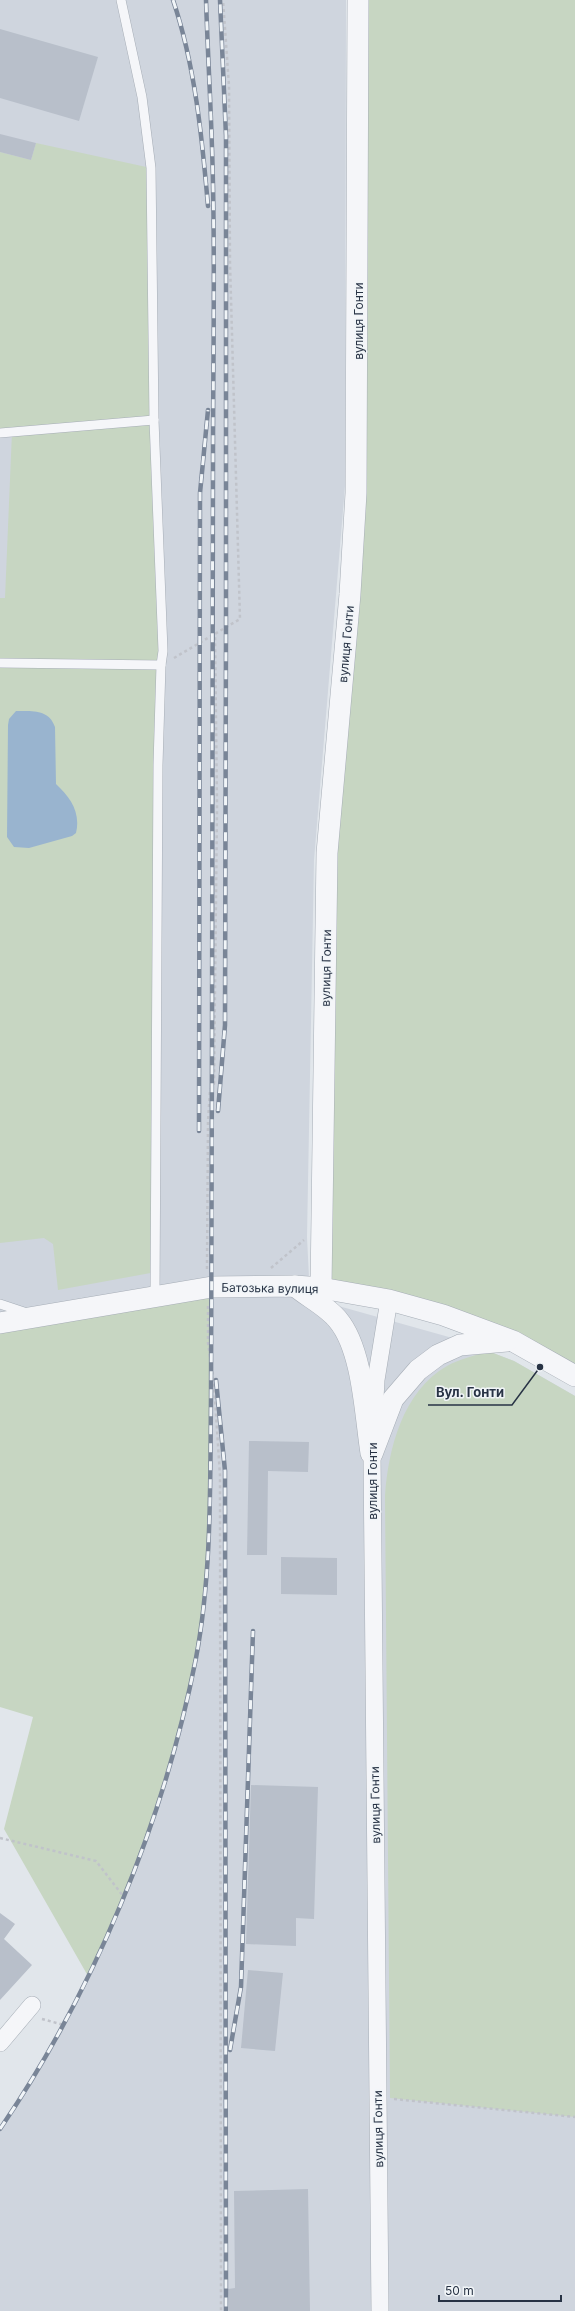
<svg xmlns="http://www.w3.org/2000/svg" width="575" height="2311" font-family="Inter,sans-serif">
  <rect width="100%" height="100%" fill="#e1e6eb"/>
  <path fill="#cfd5de" d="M0,0H346L345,486L314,860L307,1237L310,1298L456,1339L514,1361L575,1396V2311H0V2129L27,2089L69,2015L107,1936L123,1896L153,1817L178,1738L188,1695L202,1622L0,1323Z"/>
  <g fill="#c7d6c2">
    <path d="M358,0H575V1376L513,1341L321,1288L327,853L350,594Z"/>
    <path d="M36,143L151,168L163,651L156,1272L58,1290L53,1244L44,1238L0,1243V598H5L12,432L0,433V152L31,160Z"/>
    <path d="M212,1287C212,1340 211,1394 211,1447C210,1515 208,1583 197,1649C179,1762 136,1873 88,1976L4,1829L33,1717L0,1707V1324Z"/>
    <path d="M488,1351L514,1361L575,1396V2117L390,2098L385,1496C388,1449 403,1391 447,1366C459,1359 475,1356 488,1351Z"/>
  </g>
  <path fill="#99b4cf" d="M16,711C32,711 49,709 55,727L56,784C70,797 81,812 76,833L72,836L29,848L14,847L7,837L8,725L9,719Z"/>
  <g fill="#b8bfca">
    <path d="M0,29L98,57L79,121L0,98Z"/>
    <path d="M0,134L36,143L31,160L0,152Z"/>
    <path d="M249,1441L309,1442L308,1472L268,1471L267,1555H247Z"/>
    <path d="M281,1557L337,1558V1595L281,1594Z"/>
    <path d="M251,1785L318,1787L314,1919L296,1918V1946L246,1944Z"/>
    <path d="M0,1913L15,1924L4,1939L32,1965L0,2000Z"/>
    <path d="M248,1970L283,1973L275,2051L241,2048Z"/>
    <path d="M308,2189L310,2311H229L228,2289L235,2288L234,2191Z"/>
  </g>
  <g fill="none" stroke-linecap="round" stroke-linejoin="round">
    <defs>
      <g id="service">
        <path d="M121,0L142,97L151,168L154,420L163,651L161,665"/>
        <path d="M0,433L154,420"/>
        <path d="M0,663L161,665L158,765L155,1296"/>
        <path d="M0,1304L27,1313"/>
      </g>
      <g id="minor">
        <path d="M0,2043L32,2005"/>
        <path d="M380,2311L372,1454L376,1380L389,1300"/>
      </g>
      <g id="tertiary">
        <path d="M295,1286C308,1297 328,1307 338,1320C363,1350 365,1415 371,1453"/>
        <path d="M321,1288L327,853L350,594L356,493L358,0"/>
        <path d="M0,1323L212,1287L295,1286L321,1288L389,1300L443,1315L513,1341L575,1376"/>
        <path d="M372,1454L393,1399L418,1370L438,1355L460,1345L507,1341"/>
      </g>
    </defs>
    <use href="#service" stroke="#a6adb6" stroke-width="10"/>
    <use href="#minor" stroke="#a6adb6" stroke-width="18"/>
    <use href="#tertiary" stroke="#a6adb6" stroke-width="22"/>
    <g stroke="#c0c3ca" stroke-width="2.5" stroke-dasharray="3 3" stroke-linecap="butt">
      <path d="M174,658L240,619L230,263L229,86L223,0"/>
      <path d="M271,1268L304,1240"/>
      <path d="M207,1269L208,1121L210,1090L214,1084L217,806L215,633"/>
      <path d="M208,1306V1343L214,1384L220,1475L221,2311"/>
      <path d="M0,1838L96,1861L123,1896"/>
      <path d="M42,2019L64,2025"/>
      <path d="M394,2099L575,2117"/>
    </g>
    <use href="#service" stroke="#f5f6f9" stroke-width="9"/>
    <use href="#minor" stroke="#f5f6f9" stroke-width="17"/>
    <use href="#tertiary" stroke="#f5f6f9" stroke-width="21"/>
    <defs>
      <g id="rail">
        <path d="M173,0C195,65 202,137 208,206"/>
        <path d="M218,1111L225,1025L226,627V136L220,0"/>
        <path d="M199,1131L200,493L208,410"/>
        <path d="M216,1380L225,1471L226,2311"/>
        <path d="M230,2050L241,1987L253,1631"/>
        <path d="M0,2129C94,1991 164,1822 196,1658C212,1573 210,1484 211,1397C212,1277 212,1157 212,1037C212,844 212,651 213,458C213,367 215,276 213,185C212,124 208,62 206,0"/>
      </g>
    </defs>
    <use href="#rail" stroke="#798597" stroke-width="4.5"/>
    <use href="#rail" stroke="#f1f5f8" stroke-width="3" stroke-dasharray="9" stroke-linecap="butt"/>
  </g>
  <g text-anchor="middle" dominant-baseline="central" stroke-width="3" stroke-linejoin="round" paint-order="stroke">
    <g font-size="12" fill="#283345" stroke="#f1f5f8">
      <text transform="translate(358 321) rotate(-90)">вулиця Гонти</text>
      <text transform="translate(346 644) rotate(-85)">вулиця Гонти</text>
      <text transform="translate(326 968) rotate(-89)">вулиця Гонти</text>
      <text transform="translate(270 1288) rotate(1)">Батозька вулиця</text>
      <text transform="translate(372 1481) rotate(-90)">вулиця Гонти</text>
      <text transform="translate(375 1805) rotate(-91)">вулиця Гонти</text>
      <text transform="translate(378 2129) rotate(-91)">вулиця Гонти</text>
    </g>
  </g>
  <path fill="none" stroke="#283345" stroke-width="1.5" d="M540 1367L512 1405H428"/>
  <circle fill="#283345" stroke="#f1f5f8" stroke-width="1.5" cx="540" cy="1367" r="4"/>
  <g font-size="13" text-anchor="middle" font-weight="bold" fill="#283345" stroke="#f1f5f8" stroke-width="3" stroke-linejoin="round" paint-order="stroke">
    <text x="470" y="1397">Вул. Гонти</text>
  </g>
  <path d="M439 2295v6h122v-6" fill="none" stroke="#283345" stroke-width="2"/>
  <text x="445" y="2295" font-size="12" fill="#283345" stroke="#f1f5f8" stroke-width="3" paint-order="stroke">50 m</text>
</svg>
